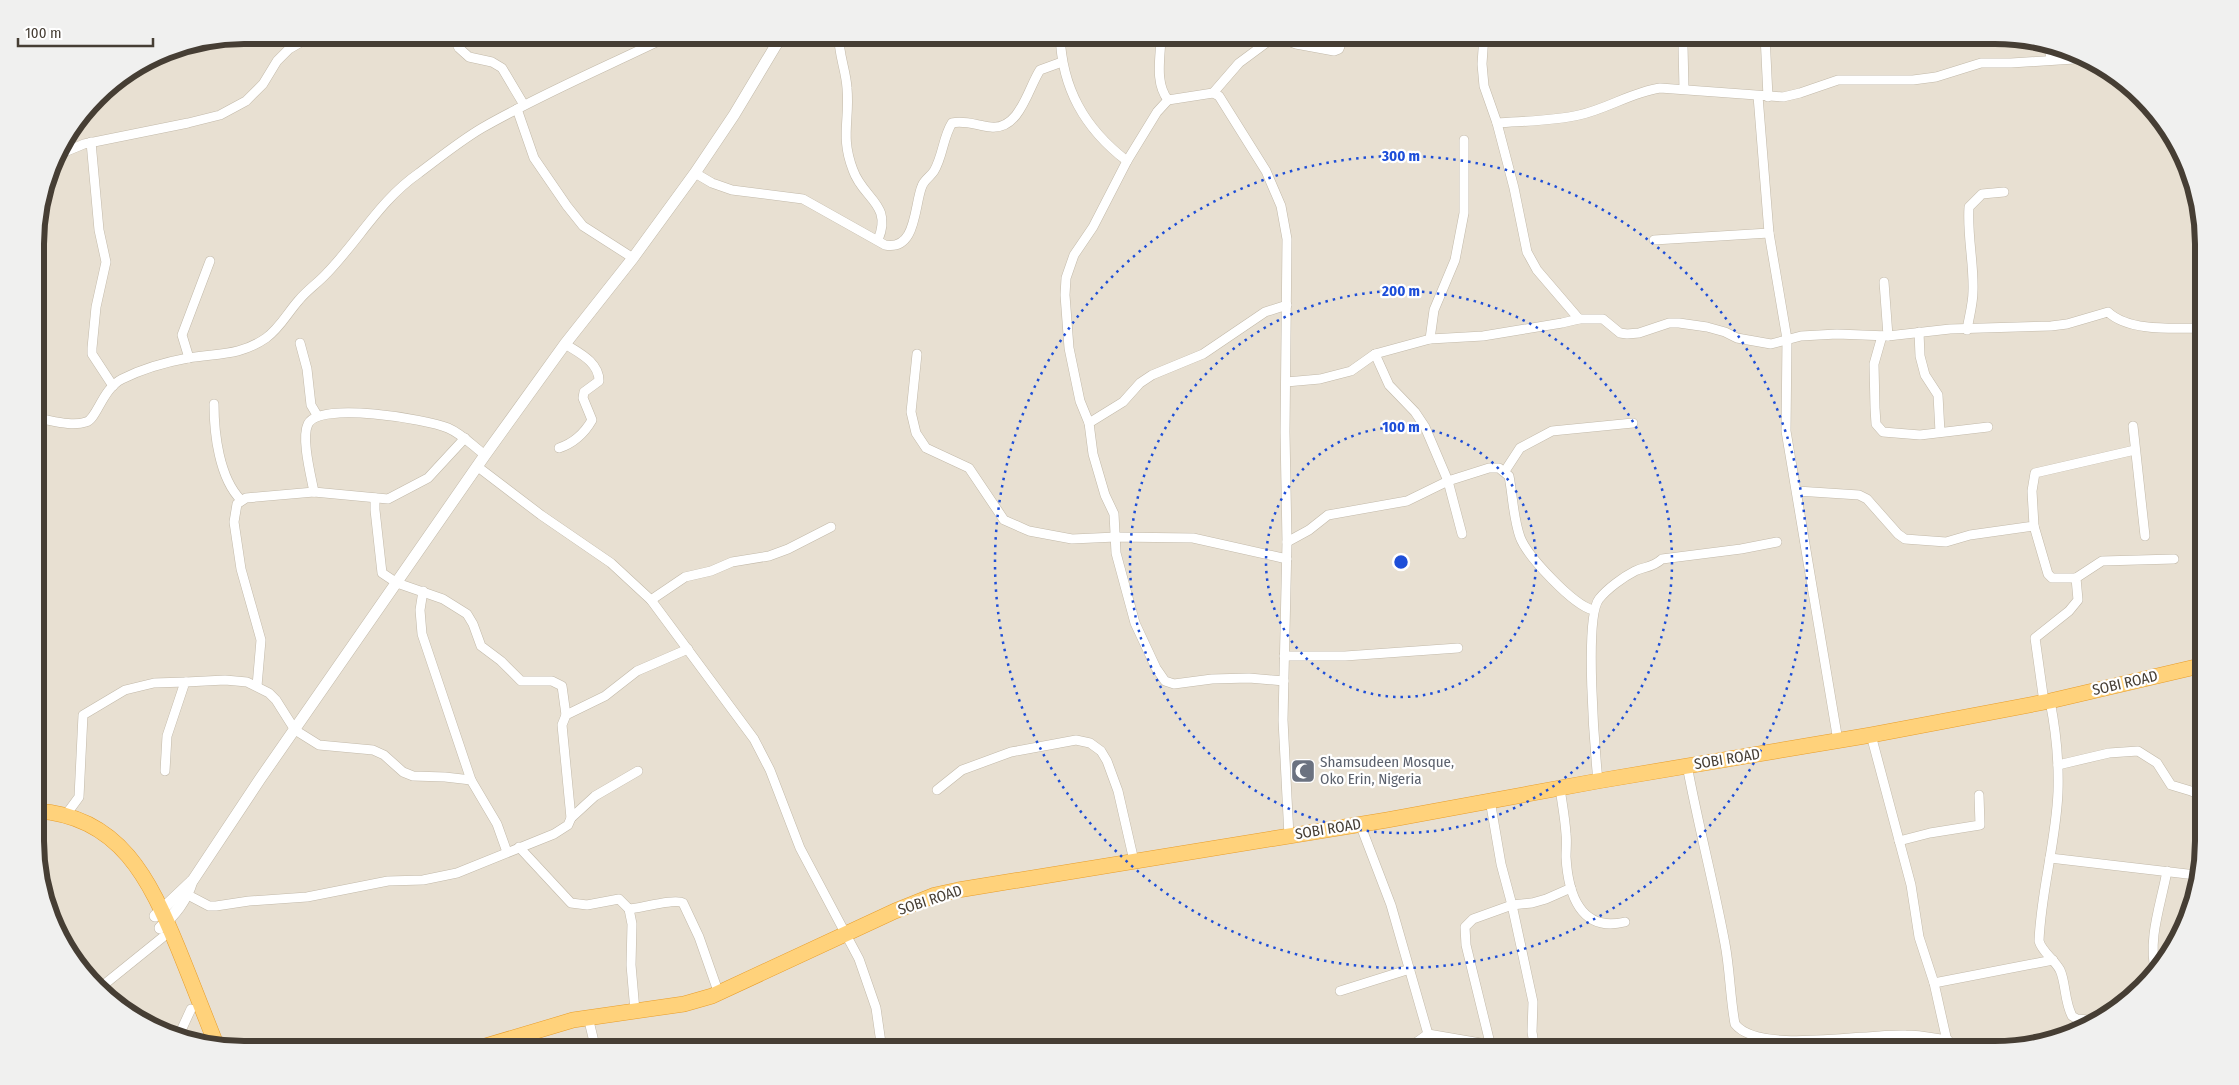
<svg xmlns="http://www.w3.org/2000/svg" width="2239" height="1085" font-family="'Fira Sans Condensed',sans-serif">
  <rect width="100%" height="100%" fill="#f3eee4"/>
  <path fill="#e8e0d2" d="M243,35H1996L2088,56L2133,86L2169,127L2202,216L2204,842L2183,934L2153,979L2112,1015L2063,1039L2009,1050H243L151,1029L78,968L51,921L37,869L35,229L56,151L106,87L164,51Z"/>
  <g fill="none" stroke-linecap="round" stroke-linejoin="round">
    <defs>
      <g id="minor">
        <path d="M452,35L459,48L469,57L492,62L502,68L524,105"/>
        <path d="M839,35C838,53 846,70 847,88C850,121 840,136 853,170C863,199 893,204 878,240"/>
        <path d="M1060,35C1062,88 1084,128 1127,161"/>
        <path d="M1161,35C1161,56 1154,82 1168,100L1213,93L1219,96L1266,171L1281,206L1287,239L1285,432L1287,542L1283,720L1289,836"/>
        <path d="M1272,35L1296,44L1334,51L1339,49L1344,35"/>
        <path d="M1353,35H1358"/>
        <path d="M1484,35L1482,64L1484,86L1497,123L1514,188L1527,252L1537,270L1579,319"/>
        <path d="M1680,35L1683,46L1684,89"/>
        <path d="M1765,35L1768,97"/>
        <path d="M2049,47L2051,60"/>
        <path d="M1213,93L1239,63L1266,43L1272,35"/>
        <path d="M1758,96L1769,233L1787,339L1786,431L1838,741"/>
        <path d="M1168,100L1157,112L1127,161L1093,227L1074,255L1066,278L1065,295L1069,348L1075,377L1080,401L1089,423L1093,454L1105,495L1114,514L1116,553L1135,623L1156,668L1165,681L1174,684L1212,679L1249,678L1284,681"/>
        <path d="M517,109L534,158L567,206L583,226L633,258"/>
        <path d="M1497,123C1524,121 1553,121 1579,115C1607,109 1632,92 1660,88L1783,97L1800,93L1838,80H1913L1936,77L1981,63H2011L2090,58"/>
        <path d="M91,142L99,230L106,262L96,307L92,348V354L113,386"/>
        <path d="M55,156L84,144L188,123L220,115L246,101L263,84L277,61L289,49L313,35"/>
        <path d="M695,173L712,183L732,190L803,199L885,245C917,251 914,205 922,186C924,180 931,176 934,171C943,156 943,137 952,123C966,120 978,126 991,127C1020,130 1028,88 1040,70L1062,62"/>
        <path d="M2201,230H2202"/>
        <path d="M1654,240L1769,233"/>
        <path d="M1884,282L1888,336"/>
        <path d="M1967,330C1969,317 1973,304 1973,291C1974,263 1967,235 1969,207L1982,194L2004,192"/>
        <path d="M1919,332L1920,356L1925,375L1938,395L1940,432"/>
        <path d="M1882,336L1874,364L1875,408L1876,424L1883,432L1920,435L1988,427"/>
        <path d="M1430,339L1434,310L1455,260L1464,213V140"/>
        <path d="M300,343L307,369L311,405L317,415"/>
        <path d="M917,354L911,412L916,433L926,448L969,468L1004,520L1029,531L1072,539L1116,537L1193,538L1287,559"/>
        <path d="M1375,354L1389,385L1415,412L1425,427L1448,481L1462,534"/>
        <path d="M189,358L182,335L210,261"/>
        <path d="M1286,382L1320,379L1351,371L1375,354L1430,339L1483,336L1562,323L1579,319H1603L1620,333L1627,334L1639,333L1669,323H1679L1707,327L1725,332L1737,338L1771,344L1801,336L1837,334L1888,336L1950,329L2051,326L2067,324L2108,312C2129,332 2175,328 2203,328"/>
        <path d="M214,404C214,433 219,478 241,500"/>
        <path d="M36,418C51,420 71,427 86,422C97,419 102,389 122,379C142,369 166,362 188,358C218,353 240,356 266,338C280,328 288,312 299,300C307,290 318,283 327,273C359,240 380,200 419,173C439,158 460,141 482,128C543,93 608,66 671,35"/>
        <path d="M1089,423L1123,402L1140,383L1152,375L1203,354L1265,312L1287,305"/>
        <path d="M2133,426L2145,536"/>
        <path d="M559,448C574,443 584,434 592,420L583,398L584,392L599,381C599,362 579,353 565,344"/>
        <path d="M478,467L541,515L611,563L651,600L754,739L770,770L800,848L859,959L876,1008L882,1050"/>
        <path d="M1505,471L1520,448L1552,431L1633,423"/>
        <path d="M1797,491L1859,495L1867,499L1898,534L1905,539L1946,542L1970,535L2034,526L2032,491L2035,473L2135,450"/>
        <path d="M314,492C311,476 301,438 308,424C319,401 426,419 448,428C462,434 473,446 485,455"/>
        <path d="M375,498V510L382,573L397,583L443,599L467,614L473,624L481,646L501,661L521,681H552L562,686L566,715"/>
        <path d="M2034,526L2048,574L2052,578H2076"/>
        <path d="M1287,542L1309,530L1328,515L1407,501L1448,481L1489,468H1499L1509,476C1513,497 1513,517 1520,537C1527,556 1573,605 1593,610"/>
        <path d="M423,591L420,610L422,634L471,780"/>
        <path d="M651,600L685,577L711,571L732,562L769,556L788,549L831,527"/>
        <path d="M1284,656H1345L1458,648"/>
        <path d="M257,686L261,640L241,569L234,522L237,504L246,498L314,492L388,499L428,478L465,438"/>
        <path d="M2050,701C2056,731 2059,761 2058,792C2056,842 2041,891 2039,941C2042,952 2054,959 2060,970C2066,983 2064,1000 2072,1016L2077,1019L2100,1021"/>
        <path d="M2044,702L2035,638L2069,611L2078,600L2076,578L2102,561L2174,559"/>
        <path d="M1871,735L1911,885L1919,937L1934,983L1949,1050"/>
        <path d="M1687,765C1698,825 1714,884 1725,944C1730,970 1730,997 1735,1024C1759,1055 1867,1033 1906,1035C1920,1035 1934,1038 1948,1040"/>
        <path d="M2058,765L2109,753L2138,751L2157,763L2171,785L2191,791L2204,797"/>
        <path d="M165,771L167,736L184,685L186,682L225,680L247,682L269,693L276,700L295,730L319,745L373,750L384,755L403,772L413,776L445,777L471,780L497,824L507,852"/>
        <path d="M1598,781C1595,751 1584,618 1599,599C1607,589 1623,577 1635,571C1646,566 1652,568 1662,559L1741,549L1777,542"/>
        <path d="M1560,788C1562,803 1565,818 1566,834C1567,841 1566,849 1566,857C1568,893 1580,933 1625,922"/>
        <path d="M937,790L962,770L1011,752L1076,740L1090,743L1101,751L1107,761L1118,791L1134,861"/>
        <path d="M1490,800L1501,864L1512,905L1533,1002L1532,1032L1535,1050"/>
        <path d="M65,816L79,797L83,715L125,690L154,683L186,682"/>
        <path d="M571,818L595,796L638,771"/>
        <path d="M1360,824L1391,905L1428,1034"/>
        <path d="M1899,841L1930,833L1980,825L1979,795"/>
        <path d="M519,847L571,903L587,905L619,899L629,909C641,908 676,898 683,903L699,937L719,994"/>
        <path d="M2050,858L2196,875"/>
        <path d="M188,895L209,906H216L249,901L307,897L388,881L423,880L457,873L554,834L568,825L571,818L562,725L566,715L605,696L637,671L688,649"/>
        <path d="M629,909L632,924L631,965L635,1011"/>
        <path d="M2156,973C2147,940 2161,904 2167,871"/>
        <path d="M1934,983L2053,960"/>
        <path d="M101,987L163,937"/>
        <path d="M1340,991L1410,969"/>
        <path d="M588,1017L596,1050"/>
        <path d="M179,1035L191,1009"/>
        <path d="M1276,1043L1277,1050"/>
        <path d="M1490,1043L1466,945L1465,927L1473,919L1512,905L1532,903L1546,899L1571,888"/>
        <path d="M1406,1050L1428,1034L1521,1050"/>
      </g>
      <g id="tertiary">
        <path d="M155,916L193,880L260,779L485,455L565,344L633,258L695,173L734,115L782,35"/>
        <path d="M160,928C175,914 186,901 192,881"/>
      </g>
      <g id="trunk">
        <path d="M37,811C120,816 150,880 178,948C191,980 203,1011 216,1044"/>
        <path d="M472,1050L573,1020L684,1004L712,996L895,911L935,895L958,890L1387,820L1598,781L1871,735L2050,701L2204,665"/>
      </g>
    </defs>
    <use href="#minor" stroke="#c2b9a9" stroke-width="10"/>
    <use href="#tertiary" stroke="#c2b9a9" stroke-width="12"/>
    <use href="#trunk" stroke="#e89d29" stroke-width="16"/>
    <use href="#minor" stroke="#fff" stroke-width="9"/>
    <use href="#tertiary" stroke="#fff" stroke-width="11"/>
    <use href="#trunk" stroke="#ffd27b" stroke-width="15"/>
  </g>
  <g fill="none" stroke="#1d4ed8" stroke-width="2.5" stroke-dasharray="2.5 5">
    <circle cx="1401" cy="562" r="135"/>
    <circle cx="1401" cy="562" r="271"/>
    <circle cx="1401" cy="562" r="406"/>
  </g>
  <defs>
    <symbol id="mosque-square" viewBox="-11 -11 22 22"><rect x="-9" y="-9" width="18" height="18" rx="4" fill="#6b7280" stroke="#fff"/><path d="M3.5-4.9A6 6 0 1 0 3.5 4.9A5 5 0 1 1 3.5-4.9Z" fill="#fff"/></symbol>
  </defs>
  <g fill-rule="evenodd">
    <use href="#mosque-square" x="1289" y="757" width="28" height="28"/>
  </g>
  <g text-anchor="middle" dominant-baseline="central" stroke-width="4.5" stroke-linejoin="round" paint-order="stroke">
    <g font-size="15" fill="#463e34" stroke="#fff">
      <text transform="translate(2125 683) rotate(-13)">SOBI ROAD</text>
      <text transform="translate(1727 759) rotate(-9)">SOBI ROAD</text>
      <text transform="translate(1328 829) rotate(-9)">SOBI ROAD</text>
      <text transform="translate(930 900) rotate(-18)">SOBI ROAD</text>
    </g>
    <g font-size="15" fill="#5b616d" stroke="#fff" text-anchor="start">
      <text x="1320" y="762">Shamsudeen Mosque,<tspan x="1320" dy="17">Oko Erin, Nigeria</tspan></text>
    </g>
  </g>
  <path d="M0 0H2239V1085H0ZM244 44H1995A200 200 0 0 1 2195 244V841A200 200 0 0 1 1995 1041H244A200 200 0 0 1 44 841V244A200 200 0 0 1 244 44Z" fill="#f0f0ef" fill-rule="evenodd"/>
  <path fill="none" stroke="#463e34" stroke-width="6" d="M244 44H1995A200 200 0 0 1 2195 244V841A200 200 0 0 1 1995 1041H244A200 200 0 0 1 44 841V244A200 200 0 0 1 244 44Z"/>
  <circle cx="1401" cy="562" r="8" fill="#1d4ed8" stroke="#fff" stroke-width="2.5"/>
  <g font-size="15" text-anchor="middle" font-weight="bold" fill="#1d4ed8" stroke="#fff" stroke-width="4.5" stroke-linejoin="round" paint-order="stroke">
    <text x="1401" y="161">300 m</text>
    <text x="1401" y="296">200 m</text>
    <text x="1401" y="432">100 m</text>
  </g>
  <path d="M18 38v8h135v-8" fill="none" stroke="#463e34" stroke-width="2.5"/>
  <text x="25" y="38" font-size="15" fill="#463e34" stroke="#ffffff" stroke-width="4" paint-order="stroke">100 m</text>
</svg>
